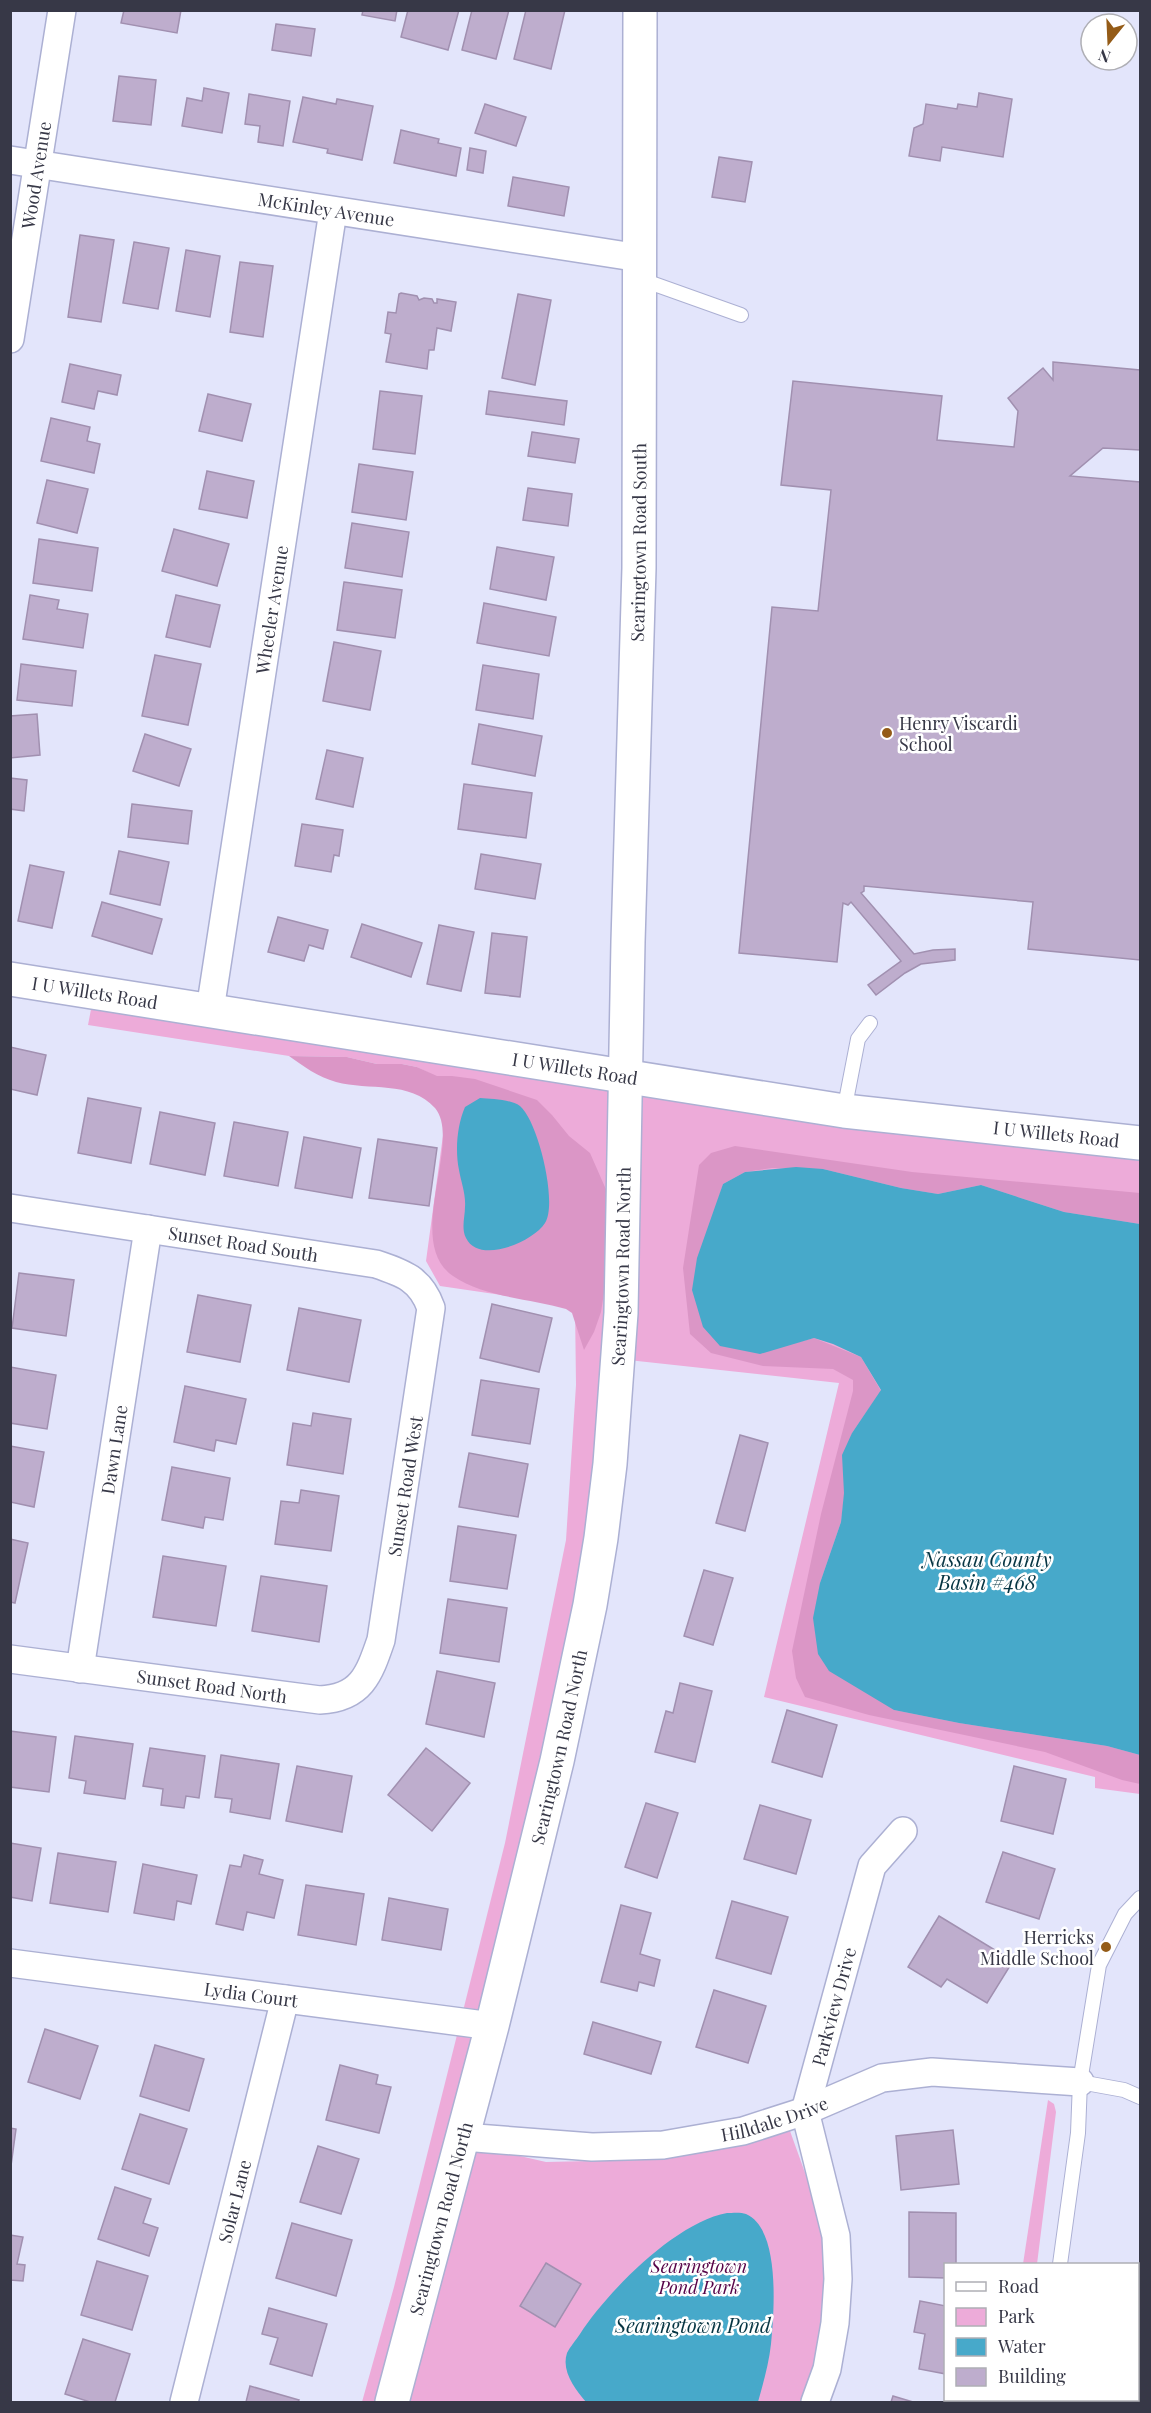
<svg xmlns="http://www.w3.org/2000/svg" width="1151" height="2413" font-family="'Playfair Display',serif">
  <rect width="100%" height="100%" fill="#e3e5fb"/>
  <g fill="#edabd9">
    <path d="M93,999L1140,1150V1794L1095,1788V1777L764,1697L839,1383L619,1359L610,1464L463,2143L546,2162L635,2160L790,2131L827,2234L825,2335L808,2402H362L394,2287L505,1843L566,1540L576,1385L575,1306L440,1286L426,1261L451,1076L437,1077L417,1067L402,1064H377L347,1057L289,1056L88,1025Z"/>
    <path d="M1048,2100L1054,2104L1056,2112L1037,2264H1023Z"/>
  </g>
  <g fill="#db96c6">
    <path d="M289,1056L347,1057L377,1064H402L417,1067L437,1076H452L475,1079L537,1100L552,1115L569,1136L590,1153L608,1194L610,1255L601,1312L594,1332L584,1350L572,1313L566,1309C530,1298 485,1298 453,1276C403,1242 463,1141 435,1108C410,1080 369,1091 336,1082C318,1077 303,1066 289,1056Z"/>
    <path d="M735,1146L912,1172L1140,1193V1224L1064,1212L981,1185L938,1194L901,1188L823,1169L772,1168L745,1172L723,1184L712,1219L791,1344L814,1338L861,1357L881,1391L852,1433L841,1522L820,1583L894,1710L959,1723L1107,1746L1140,1755V1784L1122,1780L1045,1752L869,1715L805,1697L796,1678L792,1651L821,1514L853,1391V1380L833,1369L763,1366L711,1353L690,1334L683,1268L699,1165L711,1153Z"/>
  </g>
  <g fill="#47a9ca">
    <path d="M480,1098C491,1099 510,1099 520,1106C538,1121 558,1203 545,1223C533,1242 479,1265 466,1238C461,1228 465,1217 465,1207C466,1194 461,1182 459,1170C455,1150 457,1126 465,1107Z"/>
    <path d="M796,1167L823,1169L901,1188L938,1194L981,1185L1064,1212L1140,1224V1755L1107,1746L959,1723L894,1710L829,1671L818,1654L813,1618L820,1583L841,1522L844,1493L842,1455L852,1433L881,1390L861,1357L833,1344L814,1338L760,1354L720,1346L703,1327L692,1290L697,1258L723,1184L745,1172Z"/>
    <path d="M727,2213C732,2213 741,2212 746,2214C781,2229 774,2313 771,2344C769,2363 763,2384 758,2402H586C575,2389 561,2371 567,2353C570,2347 576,2340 580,2334C607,2292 676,2222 727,2213Z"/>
  </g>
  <g fill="#beadcd" stroke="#a190b0" stroke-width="1.5">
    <path d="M124,10H181L177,33L121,23Z"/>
    <path d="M363,10H397L395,21L362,15Z"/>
    <path d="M408,10H459L448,50L401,37Z"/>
    <path d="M472,10H509L496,59L462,50Z"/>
    <path d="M526,10H565L551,69L514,59Z"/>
    <path d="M276,24L315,29L311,56L272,50Z"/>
    <path d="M119,76L156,80L151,125L113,121Z"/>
    <path d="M204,88L229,93L222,133L182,126L187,98L202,101Z"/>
    <path d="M979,93L1012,99L1003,157L942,147L940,161L909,156L914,128L923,124L926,104L957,109L958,104L977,107Z"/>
    <path d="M249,94L290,101L283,146L258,142L260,126L245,124Z"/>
    <path d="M303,97L336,104L337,99L373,106L362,160L327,153L328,149L293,142Z"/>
    <path d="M485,104L526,117L516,146L475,133Z"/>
    <path d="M401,130L439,139L438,143L461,148L456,176L394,163Z"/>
    <path d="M470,148L486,151L483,173L467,170Z"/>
    <path d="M719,157L752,162L745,202L712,197Z"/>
    <path d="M513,177L569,187L564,216L508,206Z"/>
    <path d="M80,235L114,240L101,322L68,317Z"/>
    <path d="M134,242L169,248L158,309L123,303Z"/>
    <path d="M186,250L220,256L210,317L176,311Z"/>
    <path d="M240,262L273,266L263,337L230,332Z"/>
    <path d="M401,293L417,296L419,300L424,298L432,299L434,303H437V299L456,302L451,331L437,328L434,350H429L427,369L386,362L391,334L385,333L388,312L396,313L399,294Z"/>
    <path d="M518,294L551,300L535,385L502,378Z"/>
    <path d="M1053,362L1140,370V450L1103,448L1070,476L1140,482V960L1028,949L1033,902L864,886V891L861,893L914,954L933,950L955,949V960L921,964L905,973L876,995L868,985L901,961L851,902L848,905L843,903L837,962L739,953L772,607L818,611L831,490L781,485L793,381L942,396L937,440L1014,447L1018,411L1008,398L1043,368L1053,380Z"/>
    <path d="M70,364L121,375L117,395L98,391L94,409L62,402Z"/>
    <path d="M380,391L422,396L415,454L373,449Z"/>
    <path d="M489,391L567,401L564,425L486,414Z"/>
    <path d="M208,394L251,404L242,441L199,431Z"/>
    <path d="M51,418L90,427L87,441L100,444L94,473L41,461Z"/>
    <path d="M532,432L579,439L575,463L528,456Z"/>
    <path d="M359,464L413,472L406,520L352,512Z"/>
    <path d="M207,471L254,481L247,518L199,509Z"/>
    <path d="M47,480L88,489L77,533L37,523Z"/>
    <path d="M528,488L572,494L568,526L523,520Z"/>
    <path d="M352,523L409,532L402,577L345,568Z"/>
    <path d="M174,529L229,544L217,586L162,571Z"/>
    <path d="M39,539L98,548L92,591L33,583Z"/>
    <path d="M497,547L554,557L546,600L490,589Z"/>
    <path d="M344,582L402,590L395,638L337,630Z"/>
    <path d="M30,595L59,600L57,609L88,614L83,648L23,639Z"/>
    <path d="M176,595L220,605L210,647L166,637Z"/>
    <path d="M484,603L556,617L549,656L477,643Z"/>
    <path d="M334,642L381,651L370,710L323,701Z"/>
    <path d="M155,655L201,664L188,725L142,716Z"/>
    <path d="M21,664L76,671L72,706L17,700Z"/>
    <path d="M483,665L539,674L533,719L476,710Z"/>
    <path d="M37,714L40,755L10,758V716Z"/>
    <path d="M479,724L542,736L535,776L472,764Z"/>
    <path d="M145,734L191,749L179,786L133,771Z"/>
    <path d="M327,750L363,758L353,807L316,799Z"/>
    <path d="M10,778L27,780L24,811L10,809Z"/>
    <path d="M464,784L532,793L526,838L458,829Z"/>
    <path d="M132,804L192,811L188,844L128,837Z"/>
    <path d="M302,824L343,830L339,856L334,855L331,872L295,866Z"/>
    <path d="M119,851L169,862L160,905L110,894Z"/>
    <path d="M481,854L541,864L535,899L475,889Z"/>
    <path d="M30,865L64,872L52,928L18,921Z"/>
    <path d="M102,902L162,919L152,954L92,936Z"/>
    <path d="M278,917L328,930L323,949L309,945L304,961L268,952Z"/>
    <path d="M362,924L422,943L411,977L351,957Z"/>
    <path d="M439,925L474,932L461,991L427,984Z"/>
    <path d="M492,933L527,937L520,997L485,993Z"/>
    <path d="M10,1047L46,1055L37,1095L10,1089Z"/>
    <path d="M88,1098L141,1108L131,1163L78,1153Z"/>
    <path d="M160,1112L215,1123L205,1175L150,1164Z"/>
    <path d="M234,1122L288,1132L278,1186L224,1176Z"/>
    <path d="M304,1137L361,1148L352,1198L295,1188Z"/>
    <path d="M378,1139L437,1148L429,1206L369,1198Z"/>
    <path d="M19,1273L74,1280L66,1336L12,1328Z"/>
    <path d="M198,1295L251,1305L240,1362L187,1352Z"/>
    <path d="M492,1304L552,1318L539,1372L480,1358Z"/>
    <path d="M299,1308L361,1320L349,1382L287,1370Z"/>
    <path d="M10,1367L56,1375L47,1429L10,1423Z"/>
    <path d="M481,1380L539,1389L530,1444L472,1435Z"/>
    <path d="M185,1386L246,1399L236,1444L216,1440L214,1451L174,1442Z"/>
    <path d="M313,1413L351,1419L343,1474L287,1465L293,1423L311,1426Z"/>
    <path d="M740,1435L768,1443L745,1531L716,1523Z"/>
    <path d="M10,1446L44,1452L34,1507L10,1502Z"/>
    <path d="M469,1453L528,1464L518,1517L459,1507Z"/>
    <path d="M172,1467L230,1478L223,1520L205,1517L203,1528L162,1520Z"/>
    <path d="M301,1490L339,1496L331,1551L275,1544L281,1501L299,1503Z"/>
    <path d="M458,1526L516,1535L507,1589L450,1581Z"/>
    <path d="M10,1539L28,1543L15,1603L10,1602Z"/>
    <path d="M163,1556L226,1566L216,1626L153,1617Z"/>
    <path d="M704,1570L733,1578L713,1645L684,1636Z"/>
    <path d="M261,1576L327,1586L319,1642L252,1631Z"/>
    <path d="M448,1599L507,1608L499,1662L440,1653Z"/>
    <path d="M437,1671L495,1683L484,1737L426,1724Z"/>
    <path d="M680,1683L712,1691L695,1762L655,1752L666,1711L673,1713Z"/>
    <path d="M787,1710L837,1725L822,1777L772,1762Z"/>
    <path d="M10,1731L56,1737L49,1792L10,1787Z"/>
    <path d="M75,1736L133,1744L125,1799L84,1793L86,1781L69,1778Z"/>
    <path d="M150,1748L205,1756L199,1798L186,1796L184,1808L161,1805L163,1789L143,1786Z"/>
    <path d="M426,1748L470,1783L432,1831L388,1795Z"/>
    <path d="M221,1755L279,1764L270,1819L230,1812L232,1799L215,1797Z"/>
    <path d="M297,1766L352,1776L342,1832L286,1821Z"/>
    <path d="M1014,1766L1066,1779L1053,1834L1001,1821Z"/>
    <path d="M646,1803L678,1813L657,1878L625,1867Z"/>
    <path d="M760,1805L811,1820L796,1874L744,1859Z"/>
    <path d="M10,1843L41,1848L32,1901L10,1897Z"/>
    <path d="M1003,1852L1055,1869L1039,1919L986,1902Z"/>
    <path d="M58,1853L116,1862L108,1912L50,1903Z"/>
    <path d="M244,1855L263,1860L259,1874L283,1880L274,1918L247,1912L243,1930L216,1924L230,1865L241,1867Z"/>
    <path d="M143,1864L197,1875L191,1904L177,1901L174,1920L134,1913Z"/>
    <path d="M306,1885L364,1894L356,1945L298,1935Z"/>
    <path d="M389,1898L448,1909L441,1950L382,1940Z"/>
    <path d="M732,1901L788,1917L771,1974L716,1958Z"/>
    <path d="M621,1905L651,1913L640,1954L660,1960L654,1986L639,1982L637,1991L601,1982Z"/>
    <path d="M939,1916L1013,1961L987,2003L947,1979L941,1987L908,1967Z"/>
    <path d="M714,1990L766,2006L748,2063L696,2047Z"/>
    <path d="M593,2022L661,2042L651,2074L584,2054Z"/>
    <path d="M45,2029L98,2046L80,2099L28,2082Z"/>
    <path d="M155,2045L204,2059L189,2111L140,2096Z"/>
    <path d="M340,2065L378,2075L376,2084L391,2087L379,2133L326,2120Z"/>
    <path d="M140,2114L187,2129L169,2184L122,2169Z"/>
    <path d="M10,2128L16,2129L10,2173Z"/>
    <path d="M953,2130L959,2184L901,2190L896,2136Z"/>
    <path d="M318,2146L359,2159L341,2214L300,2202Z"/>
    <path d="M115,2187L151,2199L143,2223L158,2228L149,2256L98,2239Z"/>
    <path d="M909,2212L956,2213V2264H946V2278L909,2277Z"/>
    <path d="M292,2223L352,2240L336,2296L276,2278Z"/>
    <path d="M10,2235L23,2237L17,2264L25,2265L23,2281L10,2280Z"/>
    <path d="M97,2261L148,2276L132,2330L81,2315Z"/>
    <path d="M546,2263L581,2284L555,2327L520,2306Z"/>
    <path d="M920,2301L946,2306V2374L919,2369L925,2334L914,2332Z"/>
    <path d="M269,2308L327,2324L312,2376L270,2364L278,2338L262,2334Z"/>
    <path d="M83,2339L130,2354L115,2402H90L65,2394Z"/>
    <path d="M250,2386L299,2400L298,2402H246Z"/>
    <path d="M893,2396L913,2402H891Z"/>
  </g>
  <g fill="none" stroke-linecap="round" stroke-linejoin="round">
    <defs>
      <g id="service">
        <path d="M640,279L741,315"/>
        <path d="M844,1111L858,1039L870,1023"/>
        <path d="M1080,2082L1124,2090L1140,2097"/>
        <path d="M1060,2264L1078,2133L1080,2082L1099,1965L1125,1914L1140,1898"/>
        <path d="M1041,2402V2400"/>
      </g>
      <g id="minor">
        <path id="s1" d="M10,160L640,258"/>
        <path id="s2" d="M10,339L62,10"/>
        <path id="s3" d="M210,1010L333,211"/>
        <path id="s4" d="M10,1208L376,1264C403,1273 421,1279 431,1308L381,1640C369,1675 361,1698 320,1700L10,1659"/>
        <path id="s5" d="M80,1669L148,1229"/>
        <path id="s6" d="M10,1963L492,2026"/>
        <path id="s7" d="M463,2137L592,2147L663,2145L743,2131L805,2111L882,2078L932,2072L1080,2082"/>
        <path id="s8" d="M184,2402L285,1999"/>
        <path id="s9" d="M815,2402L827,2369L835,2323L838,2279L836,2236L805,2111L872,1866L903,1831"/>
      </g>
      <g id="secondary">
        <path id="s10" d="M10,979L844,1111L1140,1143"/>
        <path id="s11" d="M392,2402L492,2026L557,1761L590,1605L601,1538L610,1464L621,1313L628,942L639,568L640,10"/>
      </g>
    </defs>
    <use href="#service" stroke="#acb0d3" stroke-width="16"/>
    <use href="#minor" stroke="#acb0d3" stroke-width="30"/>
    <use href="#secondary" stroke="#acb0d3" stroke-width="36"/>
    <use href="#service" stroke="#fff" stroke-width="14"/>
    <use href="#minor" stroke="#fff" stroke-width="27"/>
    <use href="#secondary" stroke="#fff" stroke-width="33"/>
  </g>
  <g fill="#945b17" stroke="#fff" stroke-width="2">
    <circle cx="887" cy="733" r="6"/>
    <circle cx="1106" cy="1947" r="6"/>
  </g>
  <g text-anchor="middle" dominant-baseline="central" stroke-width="5" stroke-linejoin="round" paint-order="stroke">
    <g font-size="18" fill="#373847" stroke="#fff">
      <text stroke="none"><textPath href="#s2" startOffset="166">Wood Avenue</textPath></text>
      <text stroke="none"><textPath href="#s1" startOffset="320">McKinley Avenue</textPath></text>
      <text stroke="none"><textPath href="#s11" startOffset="1886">Searingtown Road South</textPath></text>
      <text stroke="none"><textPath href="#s3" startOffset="405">Wheeler Avenue</textPath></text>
      <text stroke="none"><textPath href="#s10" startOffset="86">I U Willets Road</textPath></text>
      <text stroke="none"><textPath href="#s10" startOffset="572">I U Willets Road</textPath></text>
      <text stroke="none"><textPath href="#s10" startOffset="1058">I U Willets Road</textPath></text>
      <text stroke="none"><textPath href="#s4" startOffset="236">Sunset Road South</textPath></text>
      <text stroke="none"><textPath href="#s11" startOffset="1162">Searingtown Road North</textPath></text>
      <text stroke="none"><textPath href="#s5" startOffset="222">Dawn Lane</textPath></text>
      <text transform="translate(405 1486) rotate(-81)">Sunset Road West</text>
      <text transform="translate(212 1686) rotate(8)">Sunset Road North</text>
      <text stroke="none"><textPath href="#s11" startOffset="676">Searingtown Road North</textPath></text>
      <text stroke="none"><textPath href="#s6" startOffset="243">Lydia Court</textPath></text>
      <text stroke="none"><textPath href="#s9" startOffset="406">Parkview Drive</textPath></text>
      <text stroke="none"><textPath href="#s7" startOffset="315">Hilldale Drive</textPath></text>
      <text stroke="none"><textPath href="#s8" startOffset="207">Solar Lane</textPath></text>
      <text stroke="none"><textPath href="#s11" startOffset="190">Searingtown Road North</textPath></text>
    </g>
    <g font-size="18" fill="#373847" stroke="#fff" text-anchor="start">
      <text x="899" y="723">Henry Viscardi<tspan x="899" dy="21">School</tspan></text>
      <text x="1094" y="1937" text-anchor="end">Herricks<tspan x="1094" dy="21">Middle School</tspan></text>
    </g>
    <g font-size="18" font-style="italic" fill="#560347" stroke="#fff">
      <text x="699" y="2266">Searingtown<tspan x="699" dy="21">Pond Park</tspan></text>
    </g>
    <g font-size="20" font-style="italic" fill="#063543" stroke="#fff">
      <text x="987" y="1558">Nassau County<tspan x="987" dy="23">Basin #468</tspan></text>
      <text x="693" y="2324">Searingtown Pond</text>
    </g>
  </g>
  <rect width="1151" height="2413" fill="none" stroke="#373847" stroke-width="24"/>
  <rect x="944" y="2263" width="195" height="138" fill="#ffffff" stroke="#afafb5" stroke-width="1.5"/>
  <rect x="956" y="2282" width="30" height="9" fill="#ffffff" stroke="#afafb5" stroke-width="1.5"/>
  <text x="998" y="2293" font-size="18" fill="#373847">Road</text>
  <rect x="956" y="2308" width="30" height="18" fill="#edabd9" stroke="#afafb5" stroke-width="1.5"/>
  <text x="998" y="2323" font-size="18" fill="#373847">Park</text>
  <rect x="956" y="2338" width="30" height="18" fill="#47a9ca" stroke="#afafb5" stroke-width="1.5"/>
  <text x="998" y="2353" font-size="18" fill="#373847">Water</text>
  <rect x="956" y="2368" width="30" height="18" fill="#beadcd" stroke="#afafb5" stroke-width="1.5"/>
  <text x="998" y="2383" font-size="18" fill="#373847">Building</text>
  <g transform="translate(1109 42) rotate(198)"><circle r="28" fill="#ffffff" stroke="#afafb5" stroke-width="1.5"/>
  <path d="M0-4.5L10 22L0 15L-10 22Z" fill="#945b17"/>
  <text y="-9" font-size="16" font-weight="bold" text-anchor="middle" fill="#373847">N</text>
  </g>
</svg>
